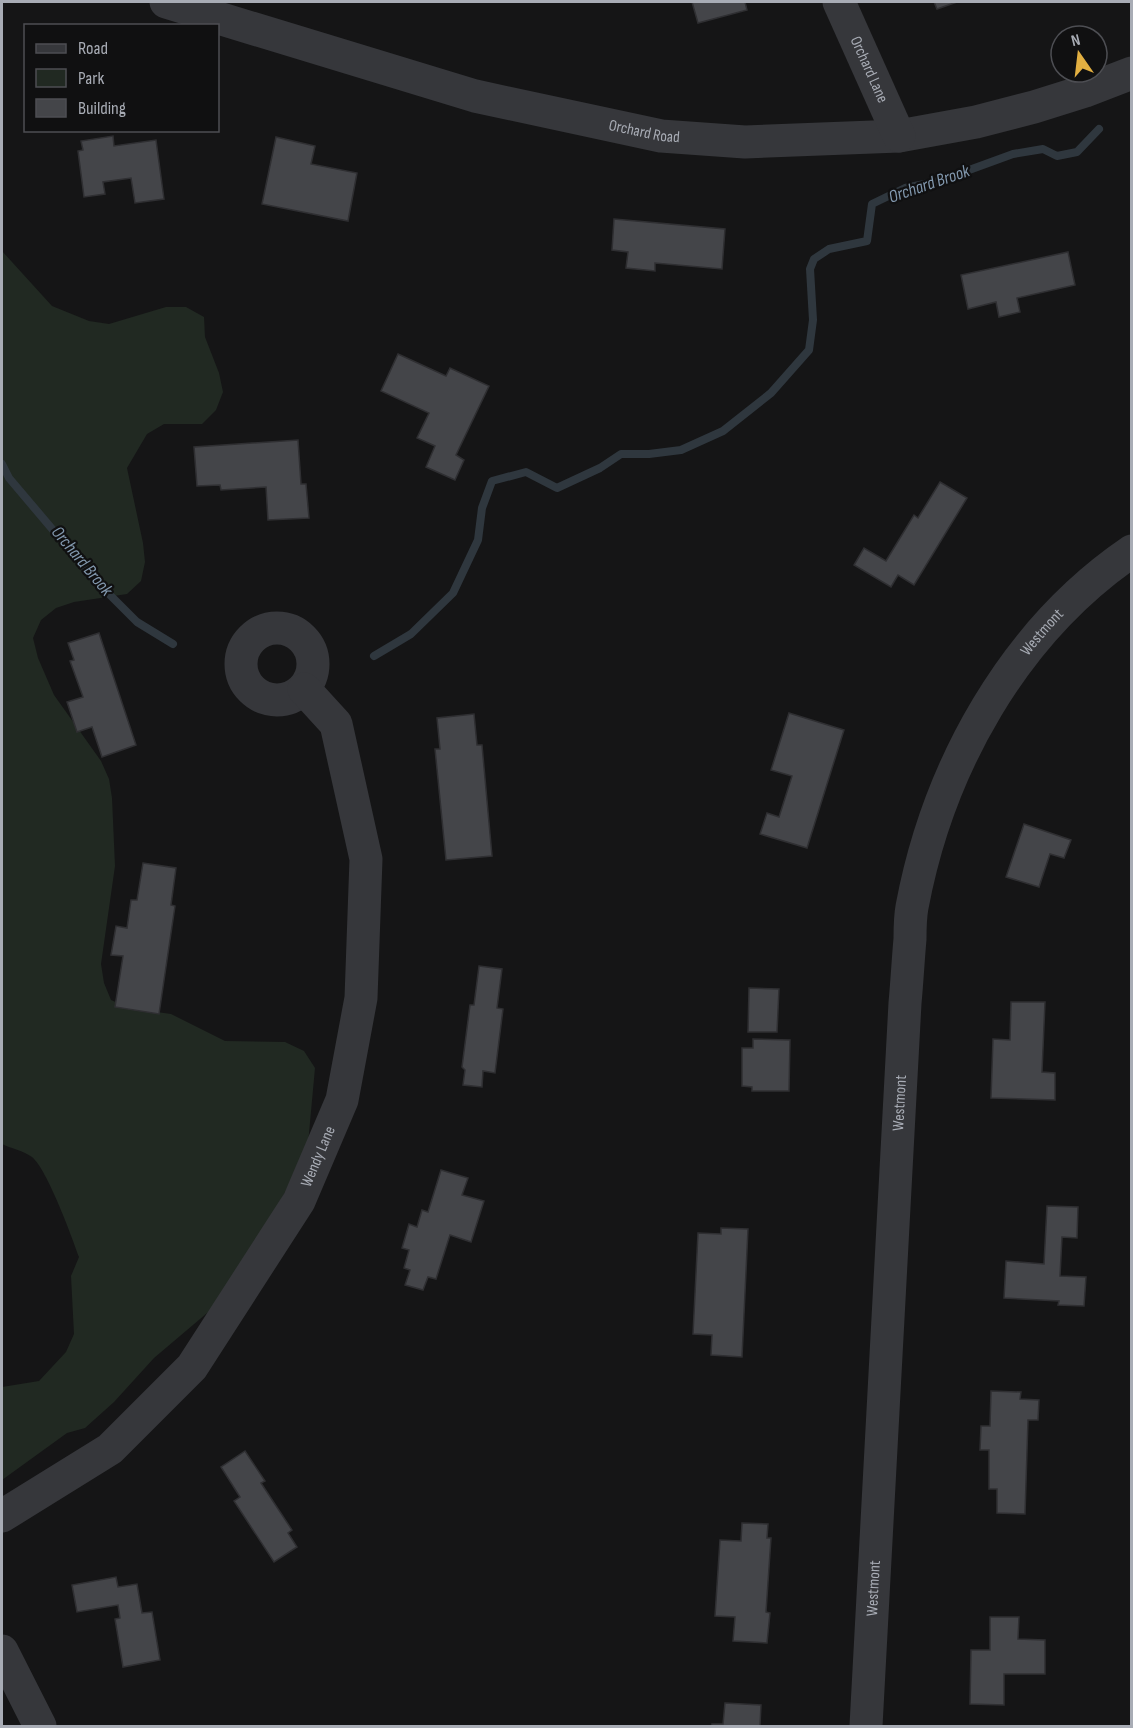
<svg xmlns="http://www.w3.org/2000/svg" width="1133" height="1728" font-family="'Sofia Sans Condensed',sans-serif">
  <rect width="100%" height="100%" fill="#151516"/>
  <path fill="#212922" d="M2,251L52,306L89,321L109,324L166,307H186L204,317L205,337L219,373L223,392L216,410L202,424H164L147,434L127,468L143,543L145,562L141,581L127,594L74,602L56,608L41,620L33,638L38,658L54,695L101,761L109,779L112,798L115,866L101,964L104,983L111,1000L129,1008L171,1014L225,1041L285,1042L304,1051L315,1068L308,1144L302,1162L226,1297L154,1358L114,1402L85,1428L67,1433L2,1480V1387L39,1381L66,1352L74,1334L71,1276L79,1257C72,1237 47,1169 32,1157C24,1151 10,1148 2,1144Z"/>
  <g fill="none" stroke-linecap="round" stroke-linejoin="round">
    <g stroke="#2f373e" stroke-width="8">
      <path d="M2,464L9,478L97,582L137,622L173,644"/>
      <path d="M374,656L411,634L453,593L478,540L482,508L492,481L526,472L557,488L600,468L621,454H649L681,450L723,431L771,393L809,350L813,320L810,269L814,259L829,249L867,241L872,204L905,188L939,181L1013,154L1043,149L1057,156L1077,152L1099,129"/>
    </g>
  </g>
  <g fill="#444549" stroke="#2f2f32" stroke-width="1.5">
    <path d="M692,2H745L747,10L698,23Z"/>
    <path d="M934,2H957L937,9Z"/>
    <path d="M113,136L114,146L156,140L164,199L135,203L131,178L103,182L105,194L84,197L78,151L83,150L81,141Z"/>
    <path d="M276,137L315,146L311,164L357,173L348,221L262,204Z"/>
    <path d="M614,219L725,229L722,269L655,263V271L626,268L628,252L612,250Z"/>
    <path d="M1068,252L1075,285L1017,298L1020,312L999,317L996,302L968,309L961,275Z"/>
    <path d="M398,354L446,376L450,368L489,386L456,455L464,460L455,480L426,467L435,446L417,438L429,413L381,391Z"/>
    <path d="M298,440L301,484H306L309,518L268,520L266,487L221,490L220,485L197,486L194,447Z"/>
    <path d="M940,482L967,498L914,585L898,575L891,587L854,565L864,548L886,561L914,515L918,518Z"/>
    <path d="M99,633L136,745L102,757L92,727L77,732L67,702L83,697L70,661L74,660L68,643Z"/>
    <path d="M789,713L844,730L807,848L760,834L767,813L779,817L792,776L771,770Z"/>
    <path d="M474,714L477,745H482L492,856L446,860L435,749H440L437,718Z"/>
    <path d="M1024,824L1071,840L1064,858L1050,854L1039,887L1006,877Z"/>
    <path d="M143,863L176,868L171,905L175,906L159,1014L115,1007L123,956L111,955L116,926L127,928L131,900H137Z"/>
    <path d="M479,966L502,969L497,1008L503,1009L495,1073L483,1071L482,1087L463,1085L465,1070L462,1067L470,1005H474Z"/>
    <path d="M749,988L779,989L777,1032H748Z"/>
    <path d="M1011,1002H1045L1042,1072L1055,1073V1100L991,1098L993,1039L1010,1040Z"/>
    <path d="M753,1039L790,1040L789,1091H752V1087L742,1086V1048H753Z"/>
    <path d="M441,1170L468,1178L462,1195L484,1201L471,1242L450,1235L436,1279L428,1277L423,1290L405,1285L410,1270L404,1268L409,1250L402,1248L409,1224L417,1227L422,1210L428,1212Z"/>
    <path d="M1047,1206L1078,1207L1077,1238L1062,1237L1060,1276L1086,1277L1084,1306L1058,1305L1059,1301L1004,1298L1006,1261L1044,1264Z"/>
    <path d="M721,1228L748,1229L742,1357L711,1355L712,1335L693,1334L698,1233L721,1234Z"/>
    <path d="M991,1391L1021,1392L1020,1399L1039,1400L1038,1420H1028L1025,1514L997,1513V1489H989V1450H980L981,1426H990Z"/>
    <path d="M245,1451L265,1481L261,1483L292,1530L288,1533L297,1547L274,1562L234,1501L240,1497L221,1467Z"/>
    <path d="M742,1523L768,1524L767,1538H771L766,1612L770,1613L767,1643L733,1641L735,1617L715,1616L720,1540L741,1541Z"/>
    <path d="M116,1577L118,1587L137,1584L142,1613L152,1612L160,1660L123,1667L115,1619L120,1618L118,1605L77,1612L72,1585Z"/>
    <path d="M990,1617H1019L1018,1639L1045,1640V1674H1004V1705L970,1704L971,1650H990Z"/>
    <path d="M725,1703L761,1705L760,1726H712V1724H723Z"/>
  </g>
  <g fill="none" stroke-linecap="round" stroke-linejoin="round">
    <g stroke="#36373b" stroke-width="33">
      <path id="s1" d="M166,2L475,96L661,136L745,142L899,136L976,122L1034,107L1085,91L1132,73"/>
      <path id="s2" d="M839,2L899,136"/>
      <circle cx="277" cy="664" r="36"/>
      <path id="s3" d="M2,1516L110,1449L192,1367L299,1201L342,1100L361,998L366,859L336,724L304,689"/>
      <path d="M2,1651L40,1726"/>
      <path id="s4" d="M866,1726L905,1003C907,982 908,961 910,939C910,929 910,918 912,907C938,768 1013,632 1132,551"/>
    </g>
  </g>
  <g text-anchor="middle" dominant-baseline="central" stroke-width="4.5" stroke-linejoin="round" paint-order="stroke">
    <g font-size="16" fill="#a8acb5" stroke="#101011">
      <text stroke="none"><textPath href="#s2" startOffset="74">Orchard Lane</textPath></text>
      <text stroke="none"><textPath href="#s1" startOffset="496">Orchard Road</textPath></text>
      <text stroke="none"><textPath href="#s4" startOffset="1128">Westmont</textPath></text>
      <text stroke="none"><textPath href="#s4" startOffset="624">Westmont</textPath></text>
      <text stroke="none"><textPath href="#s3" startOffset="489">Wendy Lane</textPath></text>
      <text stroke="none"><textPath href="#s4" startOffset="138">Westmont</textPath></text>
    </g>
    <g font-size="18" font-style="italic" fill="#8298ae" stroke="#101011">
      <text transform="translate(929 184) rotate(-19)">Orchard Brook</text>
      <text transform="translate(82 561) rotate(50)">Orchard Brook</text>
    </g>
  </g>
  <rect width="1133" height="1728" fill="none" stroke="#a8acb5" stroke-width="6"/>
  <rect x="24" y="24" width="195" height="108" fill="#101011" stroke="#4d4e53" stroke-width="1.5"/>
  <rect x="36" y="44" width="30" height="9" fill="#36373b" stroke="#4d4e53" stroke-width="1.5"/>
  <text x="78" y="54" font-size="18" fill="#a8acb5">Road</text>
  <rect x="36" y="69" width="30" height="18" fill="#212922" stroke="#4d4e53" stroke-width="1.5"/>
  <text x="78" y="84" font-size="18" fill="#a8acb5">Park</text>
  <rect x="36" y="99" width="30" height="18" fill="#444549" stroke="#4d4e53" stroke-width="1.5"/>
  <text x="78" y="114" font-size="18" fill="#a8acb5">Building</text>
  <g transform="translate(1079 54) rotate(346)"><circle r="28" fill="#101011" stroke="#4d4e53" stroke-width="1.5"/>
  <path d="M0-4.5L10 22L0 15L-10 22Z" fill="#e2af41"/>
  <text y="-9" font-size="16" font-weight="bold" text-anchor="middle" fill="#a8acb5">N</text>
  </g>
</svg>
